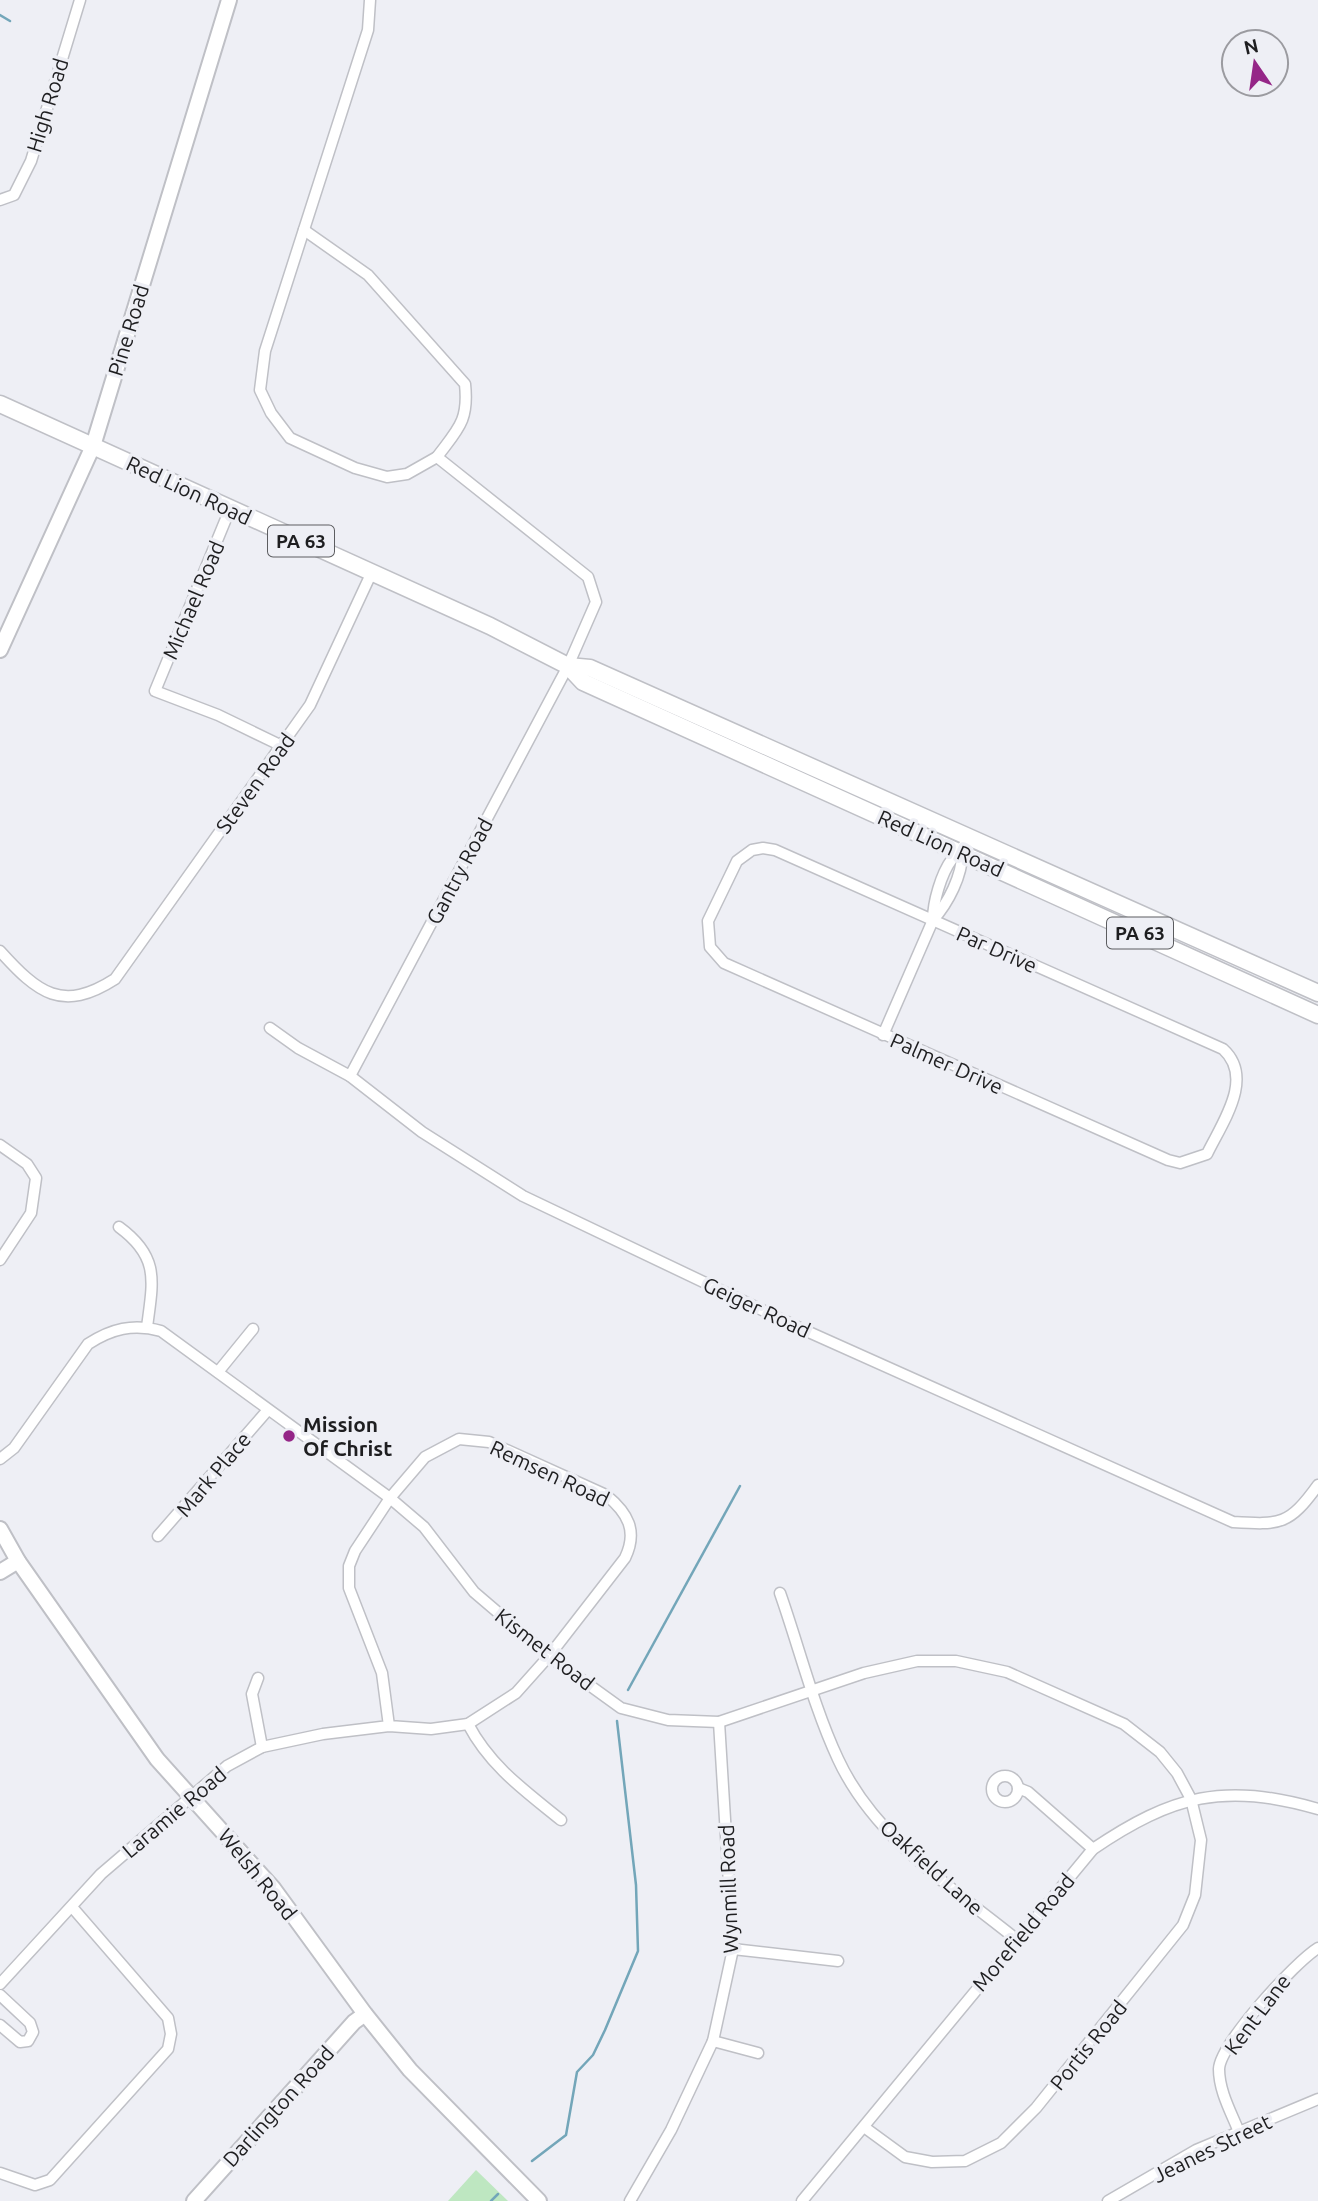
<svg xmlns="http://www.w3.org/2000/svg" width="1318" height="2201" font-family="Ubuntu,sans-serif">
  <rect width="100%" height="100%" fill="#eeeff5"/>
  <path fill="#bee7c1" d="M476,2170L508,2201H448Z"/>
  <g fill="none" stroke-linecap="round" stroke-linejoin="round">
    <g stroke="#73a6b9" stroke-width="2.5">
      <path d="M0,15L10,21"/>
      <path d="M628,1690L740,1486"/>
      <path d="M532,2161L566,2135L577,2072L593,2055L605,2030L638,1951L636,1885L617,1721"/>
      <path d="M491,2201L498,2194"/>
    </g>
    <defs>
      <g id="street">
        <path d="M0,200L14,195L31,161L80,0"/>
        <path d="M304,230L368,275L465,384C469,421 458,429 437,457"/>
        <path d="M230,509L155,691L218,715L282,746"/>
        <path d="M763,848L775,850L1223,1049C1255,1078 1222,1123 1207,1154L1180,1163L1168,1160L724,963L710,947L708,921L737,861L752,850Z"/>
        <path d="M933,920C933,902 941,874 952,859C959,851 965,846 970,836"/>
        <path d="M0,951C38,993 62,1013 115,979L310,705L371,574"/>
        <path d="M270,1028L298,1048L350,1076L422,1132L523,1196L802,1329L1233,1522C1281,1525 1289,1525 1318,1485"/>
        <path d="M883,1035L933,920C948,903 963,875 962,852"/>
        <path d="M350,1076L568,666L596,602L588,577L437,457L407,474L387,477L355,468L290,438L271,413L260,390L265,351L368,30L370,0"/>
        <path d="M0,1145L27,1164L36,1178L31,1213L0,1260"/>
        <path d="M119,1227C160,1257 153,1281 147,1327"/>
        <path d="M218,1372L253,1329"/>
        <path d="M0,1459L14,1448L88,1344C111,1329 133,1323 161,1331L390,1498L424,1527L474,1592L549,1656L621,1708L668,1720L719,1722L864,1673L917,1661H956L1007,1672L1124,1724L1160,1752L1177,1773L1191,1799L1201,1840L1195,1895L1183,1925L1036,2108L1001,2143L965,2161L932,2162L905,2157L864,2127"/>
        <path d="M158,1536L267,1411"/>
        <path d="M780,1593C799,1647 814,1708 838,1759C874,1837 951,1887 1016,1939"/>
        <path d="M258,1678L252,1694L262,1747"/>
        <path d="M468,1724C490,1766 524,1790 561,1820"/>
        <circle cx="1005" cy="1789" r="13"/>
        <path d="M1018,1788L1028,1792L1093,1849"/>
        <path d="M733,1949L838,1961"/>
        <path d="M0,1984L101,1874L227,1766L262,1747L323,1734L389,1726L431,1729L468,1724L516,1693L549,1656L625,1558C638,1531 628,1513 606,1495L489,1442L459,1439L425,1457L390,1498L355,1551L349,1566V1588L382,1673L389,1726"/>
        <path d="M0,1995L30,2023L33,2032L28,2041L20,2042L0,2025"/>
        <path d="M713,2041L758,2053"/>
        <path d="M1239,2132C1231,2112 1219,2091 1219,2069C1220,2044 1295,1962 1318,1948"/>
        <path d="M0,2173L35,2185L50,2180L168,2049L171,2034L168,2018L72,1907"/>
        <path d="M630,2201L671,2130L713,2041L733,1949L719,1722"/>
        <path d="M802,2201L1093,1849C1173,1795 1224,1782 1318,1809"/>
        <path d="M1108,2201L1196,2150L1318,2099"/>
      </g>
      <g id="secondary">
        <path d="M0,650L93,446L229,0"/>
        <path d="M0,1529L18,1561L157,1759L273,1888L365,2014L410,2070L539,2201"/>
        <path d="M0,1572L18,1561"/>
        <path d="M194,2201L354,2022L365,2014"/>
      </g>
      <g id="primary">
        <path d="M0,404L490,626L568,666L583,682L1318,1015"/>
        <path d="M568,666L590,668L1318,993"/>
      </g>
    </defs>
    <use href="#street" stroke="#bfc0c6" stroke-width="13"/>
    <use href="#secondary" stroke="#bfc0c6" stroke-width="18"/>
    <use href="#primary" stroke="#bfc0c6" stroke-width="19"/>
    <use href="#street" stroke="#fff" stroke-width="10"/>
    <use href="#secondary" stroke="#fff" stroke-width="14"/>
    <use href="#primary" stroke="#fff" stroke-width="16"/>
  </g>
  <circle fill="#952687" stroke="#eeeff5" stroke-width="2.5" cx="289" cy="1436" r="7"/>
  <g text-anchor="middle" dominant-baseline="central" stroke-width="7" stroke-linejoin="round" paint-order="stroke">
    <g fill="#eeeff5" stroke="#5c5d60" stroke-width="2">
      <rect x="268" y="525.5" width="66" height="31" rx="5"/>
      <rect x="1107" y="917.5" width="66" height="31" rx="5"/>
    </g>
    <g font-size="19" font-weight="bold" fill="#1e1e20">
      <text x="301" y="541">PA 63</text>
      <text x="1140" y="933">PA 63</text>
    </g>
    <g font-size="21" fill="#1e1e20" stroke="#eeeff5">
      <text transform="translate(47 105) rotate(-73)">High Road</text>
      <text transform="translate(128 330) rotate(-73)">Pine Road</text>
      <text transform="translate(189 490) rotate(25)">Red Lion Road</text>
      <text transform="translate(193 600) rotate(-67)">Michael Road</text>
      <text transform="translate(255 783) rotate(-54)">Steven Road</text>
      <text transform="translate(941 843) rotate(24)">Red Lion Road</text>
      <text transform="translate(459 871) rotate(-62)">Gantry Road</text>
      <text transform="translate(997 949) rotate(24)">Par Drive</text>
      <text transform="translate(947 1063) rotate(24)">Palmer Drive</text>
      <text transform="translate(757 1307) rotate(25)">Geiger Road</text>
      <text transform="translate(550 1473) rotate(25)">Remsen Road</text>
      <text transform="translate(213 1474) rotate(-50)">Mark Place</text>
      <text transform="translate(545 1649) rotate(38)">Kismet Road</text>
      <text transform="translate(174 1812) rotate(-40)">Laramie Road</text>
      <text transform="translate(932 1867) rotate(42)">Oakfield Lane</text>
      <text transform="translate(258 1874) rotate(51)">Welsh Road</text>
      <text transform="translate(728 1889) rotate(-92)">Wynmill Road</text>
      <text transform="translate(1023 1932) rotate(-50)">Morefield Road</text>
      <text transform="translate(1257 2014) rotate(-53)">Kent Lane</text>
      <text transform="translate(1088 2045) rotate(-51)">Portis Road</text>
      <text transform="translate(278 2106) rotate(-48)">Darlington Road</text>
      <text transform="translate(1212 2148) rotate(-26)">Jeanes Street</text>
    </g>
    <g font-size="21" font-weight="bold" fill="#1e1e20" stroke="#eeeff5" text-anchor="start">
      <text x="303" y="1424">Mission<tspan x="303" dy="24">Of Christ</tspan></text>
    </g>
  </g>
  <g transform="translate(1255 63) rotate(347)"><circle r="33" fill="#eeeff5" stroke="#9b9ba0" stroke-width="2"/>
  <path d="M0-5L12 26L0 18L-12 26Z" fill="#952687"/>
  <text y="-10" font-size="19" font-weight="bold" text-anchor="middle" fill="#1e1e20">N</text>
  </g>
</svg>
